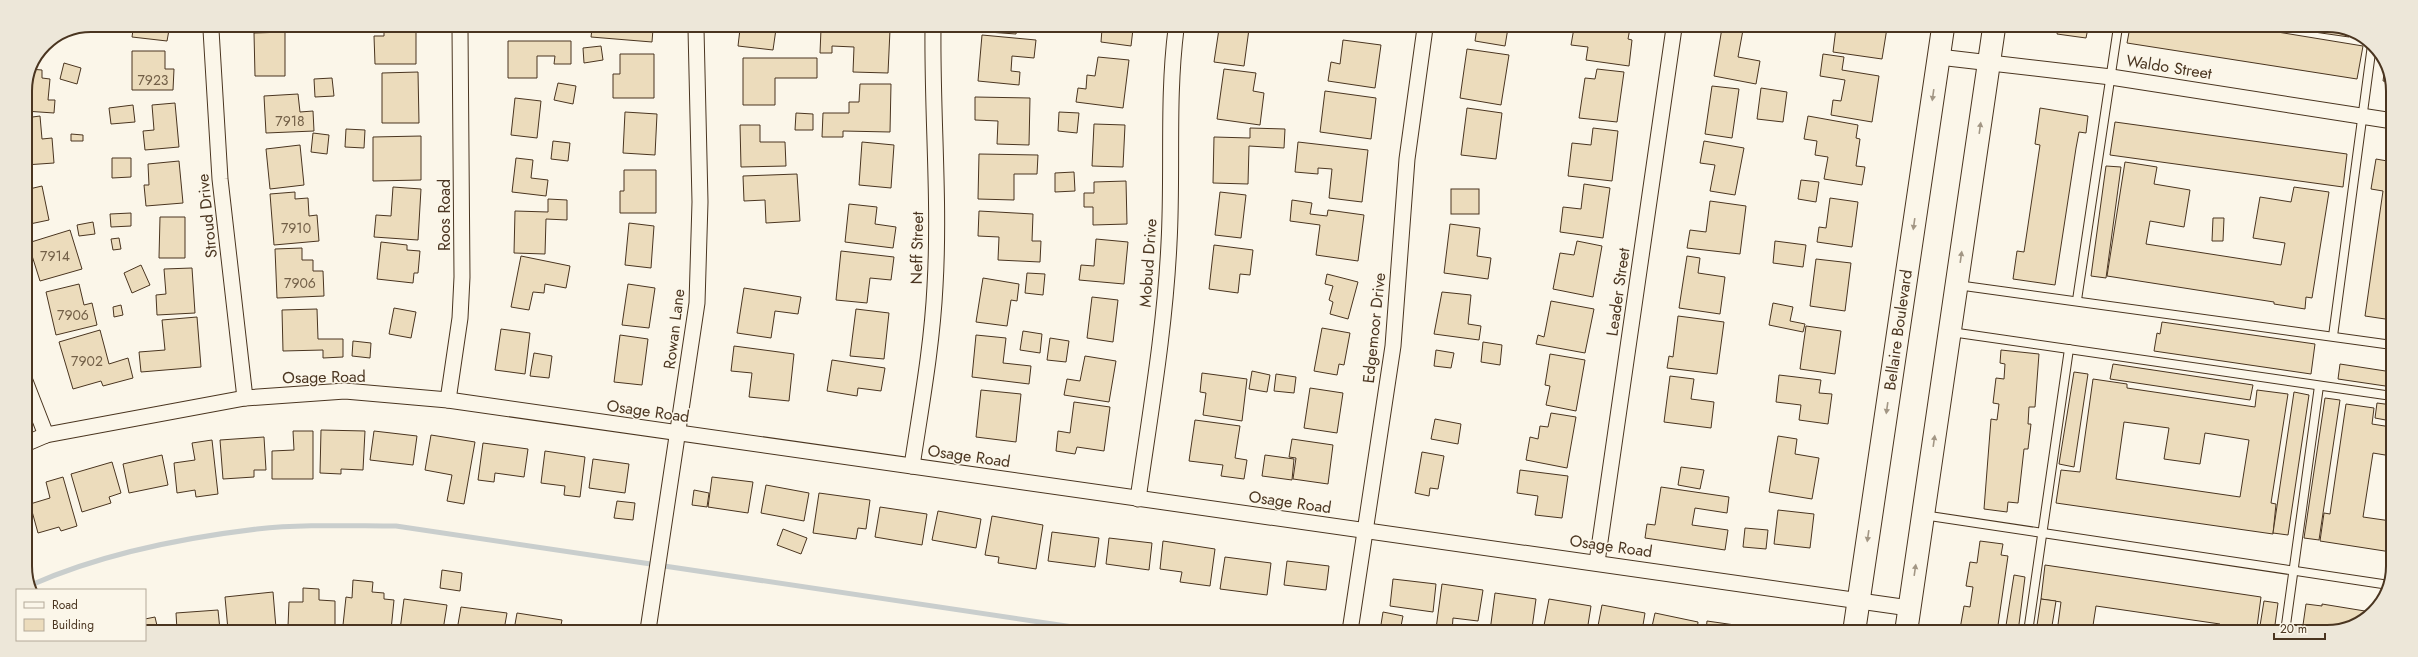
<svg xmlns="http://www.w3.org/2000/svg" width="2418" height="657" font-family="Jost,sans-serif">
  <rect width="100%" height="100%" fill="#fbf6e9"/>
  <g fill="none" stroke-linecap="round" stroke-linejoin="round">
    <path stroke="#c9cecd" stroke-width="5" d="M31,585C101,554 181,538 257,529C303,524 350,526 396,526L1100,631"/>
  </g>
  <g fill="#ecdcbc" stroke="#4a3520" fill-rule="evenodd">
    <path d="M2130,27H2247L2363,46L2357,79L2127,43Z"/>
    <path d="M2315,27H2344L2350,31L2349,37L2314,32Z"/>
    <path d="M1477,28H1508L1505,46L1475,41Z"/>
    <path d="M1574,28H1630L1628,39L1632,40L1629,66L1586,60L1588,47L1571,45Z"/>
    <path d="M1722,28L1743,30L1738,57L1760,61L1756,84L1714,76Z"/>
    <path d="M1836,28H1887L1882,59L1833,52Z"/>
    <path d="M2058,28H2088L2086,38L2057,34Z"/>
    <path d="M592,29H653L652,42L591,37Z"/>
    <path d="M740,29H776L773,50L738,46Z"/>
    <path d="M821,29L890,30L888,73L853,72L854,47L832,46V53H820Z"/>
    <path d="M974,29H1017L1016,34L974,31Z"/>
    <path d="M1102,29H1133L1131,46L1101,42Z"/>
    <path d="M1219,29H1249L1244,66L1214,62Z"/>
    <path d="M133,30H169L167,41L132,37Z"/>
    <path d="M384,30H416V64H375L374,36H384Z"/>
    <path d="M285,32V76H255L254,33Z"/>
    <path d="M982,35L1036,40L1034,58L1012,56L1011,71L1020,72L1019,85L978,81Z"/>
    <path d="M1343,40L1381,45L1375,88L1328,81L1331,62L1340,64Z"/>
    <path d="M508,41H571V64H554L555,56H537V78H508Z"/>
    <path d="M601,46L603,60L584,63L583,48Z"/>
    <path d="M1467,49L1509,55L1501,105L1460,98Z"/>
    <path d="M132,51H165V69H174L173,90H132Z"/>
    <path d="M620,54H654V98H613V74H620Z"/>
    <path d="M1823,54L1844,57L1842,70L1879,76L1872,122L1831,115L1833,100L1841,101L1845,80L1820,76Z"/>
    <path d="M1098,57L1129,60L1123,108L1076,102L1078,88L1086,89L1087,75L1095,76Z"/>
    <path d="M743,58H817V78H775V105H743Z"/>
    <path d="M64,63L81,68L77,84L60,79Z"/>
    <path d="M2385,67L2391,82L2383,81Z"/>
    <path d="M29,69L42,70V78L50,79L48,100H55L54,113L25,111V91Z"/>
    <path d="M1224,69L1256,73L1253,91L1264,93L1260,125L1217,119Z"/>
    <path d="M1597,69L1624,72L1617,122L1579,118L1585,78L1595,79Z"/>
    <path d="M418,72L419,123H382V73Z"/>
    <path d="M332,78L334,96L315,97L314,79Z"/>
    <path d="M558,83L576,86L573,104L554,100Z"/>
    <path d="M860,84H891L890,132L843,131V137H822L823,113H849V102H859Z"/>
    <path d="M1712,86L1739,89L1732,138L1705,134Z"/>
    <path d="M1761,88L1787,92L1783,122L1757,119Z"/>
    <path d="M1325,91L1376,98L1371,139L1320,132Z"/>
    <path d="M298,94L300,112L313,111L314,131L266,133L264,96Z"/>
    <path d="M975,97L1030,98L1029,145L997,144L998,121L975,120Z"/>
    <path d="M515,98L541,101L537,138L511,135Z"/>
    <path d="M175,103L179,147L145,150L143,131L154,130L152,105Z"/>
    <path d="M133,105L135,122L111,124L109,108Z"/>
    <path d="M1467,108L1502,113L1496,159L1461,155Z"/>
    <path d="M2040,108L2088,116L2086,133L2079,132L2076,148L2055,285L2013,279L2017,251L2024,252L2040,145L2035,144Z"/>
    <path d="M625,112L657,114L655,155L623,153Z"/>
    <path d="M1059,112L1079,113L1077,133L1058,131Z"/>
    <path d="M796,113L813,114V130H795Z"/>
    <path d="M40,116L42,139L52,138L54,163L25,165V118Z"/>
    <path d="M1808,116L1858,125L1856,138L1860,139L1856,166L1865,167L1862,185L1824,179L1828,157L1815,155L1817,141L1804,139Z"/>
    <path d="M2115,122L2347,154L2343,187L2110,155Z"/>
    <path d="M1094,124L1125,125L1123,167L1092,166Z"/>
    <path d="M740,125H760V142H785L786,166L741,167Z"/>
    <path d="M1250,128L1285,129L1284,148L1249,146L1248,184L1213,183L1214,137L1250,138Z"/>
    <path d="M1593,128L1618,131L1612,181L1568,176L1572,143L1591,145Z"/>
    <path d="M346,129L365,130L364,148L345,147Z"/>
    <path d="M313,133L329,135L327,154L311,152Z"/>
    <path d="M71,134L83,135V141H71Z"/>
    <path d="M421,136V180L373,181V137Z"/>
    <path d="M553,141L570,143L568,161L551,159Z"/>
    <path d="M1704,141L1744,148L1735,195L1710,191L1715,165L1700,163Z"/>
    <path d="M862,142L894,145L891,188L859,185Z"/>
    <path d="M1298,142L1368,150L1362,202L1329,198L1332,169L1318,168V174L1295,172Z"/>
    <path d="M300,145L304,185L270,189L266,149Z"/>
    <path d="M979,154L1038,155L1037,174H1014V200L978,199Z"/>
    <path d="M112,158H131V177L112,178Z"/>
    <path d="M516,158L533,160L531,178L548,180L546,196L512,192Z"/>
    <path d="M2376,159L2393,162L2392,320L2365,316L2383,191L2371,189Z"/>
    <path d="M179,161L183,203L146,206L144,185H149L148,164Z"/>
    <path d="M2125,162L2157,167L2154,184L2190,190L2184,227L2150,221L2146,244L2281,265L2285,243L2253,238L2260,197L2291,202L2294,187L2329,192L2312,298L2306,297L2305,309L2274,304V302L2107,276Z"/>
    <path d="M2106,166L2121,167L2106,278L2091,276Z"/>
    <path d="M624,170H656V213H620V191H624Z"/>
    <path d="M1074,172L1075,191L1055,192V173Z"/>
    <path d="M797,174L800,221L766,223L765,200L744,201L743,176Z"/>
    <path d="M1801,180L1819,182L1816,202L1798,199Z"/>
    <path d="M1126,181L1127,224L1093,225V207H1084V193H1094V182Z"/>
    <path d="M1584,184L1610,188L1603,238L1560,232L1563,207L1581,209Z"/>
    <path d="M42,186L49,220L25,225V190Z"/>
    <path d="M393,187L421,189L418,240L374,237L376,215L391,216Z"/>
    <rect x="1451" y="189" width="28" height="25"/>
    <path d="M295,192V199L308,198L309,216L317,215L319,241L274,245L270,194Z"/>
    <path d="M1220,192L1246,195L1241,238L1215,235Z"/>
    <path d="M1830,198L1858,202L1852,247L1817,242L1819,227L1826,228Z"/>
    <path d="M548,199L567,200V220L546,219L545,254L514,253L515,211L548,212Z"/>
    <path d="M1292,200L1312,203L1310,214L1327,216L1328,210L1364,215L1358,261L1316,255L1320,225L1290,221Z"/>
    <path d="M1710,201L1746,206L1740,254L1687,248L1690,230L1706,232Z"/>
    <path d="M849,204L877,207L875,224L896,227L893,248L845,242Z"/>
    <path d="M979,211L1033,214L1032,241H1041L1040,262L998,260L999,237L978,236Z"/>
    <path d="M131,213V226L111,227L110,214Z"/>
    <path d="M160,217H185V258H159Z"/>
    <path d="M2213,218H2224L2223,241H2212Z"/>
    <path d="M93,222L95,234L79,236L77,225Z"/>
    <path d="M629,223L654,226L651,268L625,265Z"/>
    <path d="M1450,224L1480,228L1477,256L1491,258L1488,279L1444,273Z"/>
    <path d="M70,230L82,269L40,281L28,243Z"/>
    <path d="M119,238L121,249L113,250L111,239Z"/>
    <path d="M1096,239L1128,242L1124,284L1079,280L1081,265L1094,266Z"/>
    <path d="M1577,241L1602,246L1593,297L1553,289L1560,253L1574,255Z"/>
    <path d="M1775,241L1806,245L1803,267L1773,263Z"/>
    <path d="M381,242L407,245V250L420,251L418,273H414L413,283L377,279Z"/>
    <path d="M1214,245L1253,250L1250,275L1240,274L1238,293L1209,289Z"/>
    <path d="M302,248V260H313V271H323L324,296L277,298L275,249Z"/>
    <path d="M841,251L894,257L891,280L870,278L867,303L836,300Z"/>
    <path d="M521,256L570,266L566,288L545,284L544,293L533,292L529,310L511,307Z"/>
    <path d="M1687,256L1700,258L1698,273L1725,277L1720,314L1679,308Z"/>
    <path d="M1816,259L1851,263L1845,311L1810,306Z"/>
    <path d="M141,265L150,285L132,293L124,273Z"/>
    <path d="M192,268L195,313L157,315L156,295L166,294L164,269Z"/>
    <path d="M1027,273L1045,274L1043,295L1025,293Z"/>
    <path d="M1327,274L1358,282L1348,319L1330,314L1333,302L1329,300L1333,286L1325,284Z"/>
    <path d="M983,278L1019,284L1017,301L1011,300L1007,326L976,322Z"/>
    <path d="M79,284L84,305L92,303L97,325L56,335L46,292Z"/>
    <path d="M628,284L655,288L649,328L622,325Z"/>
    <path d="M744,288L801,297L798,314L775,311L771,338L737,333Z"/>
    <path d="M1442,292L1471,295L1468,324L1481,326L1479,340L1434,334Z"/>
    <path d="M1092,297L1118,300L1113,342L1087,338Z"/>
    <path d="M1551,301L1594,309L1585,353L1536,344L1538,335L1544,337Z"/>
    <path d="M1773,303L1793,307L1790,321L1805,324L1803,332L1769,325Z"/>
    <path d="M121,305L123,315L114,317L113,307Z"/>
    <path d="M394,308L416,312L411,338L389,334Z"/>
    <path d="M317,309L318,339H343V357L323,358V350L283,351L282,310Z"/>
    <path d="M856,309L889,313L884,359L850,356Z"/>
    <path d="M1678,316L1724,322L1717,374L1667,368L1669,356L1673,357Z"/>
    <path d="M197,317L201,367L141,372L139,352L165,350L162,320Z"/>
    <path d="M2162,322L2315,344L2311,374L2154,351L2157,333L2160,334Z"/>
    <path d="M1806,326L1841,331L1835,374L1800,369Z"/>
    <path d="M1322,328L1350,333L1344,365L1339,364L1337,375L1314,371Z"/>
    <path d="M501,329L530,333L525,374L495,370Z"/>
    <path d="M100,330L109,364L128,358L133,378L103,386L101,381L73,389L59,342Z"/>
    <path d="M1023,331L1042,334L1040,353L1020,350Z"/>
    <path d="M620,335L648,339L642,385L614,382Z"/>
    <path d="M976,335L1006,338L1003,363L1031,366L1029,384L972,377Z"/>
    <path d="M1050,338L1069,341L1066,362L1047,360Z"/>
    <path d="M353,341L371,343L370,358L352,356Z"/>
    <path d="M1483,342L1502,345L1500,365L1481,362Z"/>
    <path d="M734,346L794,354L789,401L749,397L752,373L731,371Z"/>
    <path d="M1436,350L1454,353L1451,368L1434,366Z"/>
    <path d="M2001,350L2039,354L2035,407H2029L2028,424H2031L2028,449H2024L2018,503L2008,502L2007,512L1984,509L1991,419L1997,420L1999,404L1993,403L1996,378L2004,379L2005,364L2000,363Z"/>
    <path d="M534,353L552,356L549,378L530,376Z"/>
    <path d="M1550,354L1585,360L1576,411L1546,405L1550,386L1545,385Z"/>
    <path d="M1085,356L1116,361L1109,402L1064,395L1067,379L1080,381Z"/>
    <path d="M832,360L885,368L881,391L858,388L857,396L827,391Z"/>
    <path d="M2113,364L2253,385L2250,400L2110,379Z"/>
    <path d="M2340,364L2392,372V387L2338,379Z"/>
    <path d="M1252,371L1270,375L1267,392L1249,389Z"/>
    <path d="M2074,372L2088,374L2074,467L2059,464Z"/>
    <path d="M1202,373L1247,379L1242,421L1203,415L1206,393L1200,392Z"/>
    <path d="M1276,374L1296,377L1294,393L1274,391Z"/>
    <path d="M1779,375L1821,380L1819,393L1832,394L1828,424L1799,420L1801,405L1776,402Z"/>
    <path d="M1670,376L1694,379L1691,399L1714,402L1711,428L1664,422Z"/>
    <path d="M2093,379L2127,384V388L2255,407L2257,390L2288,394L2271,503L2276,504L2273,534L2056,503L2061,470L2080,472ZM2124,422L2169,428L2164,459L2200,464L2205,433L2249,440L2240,497L2116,479Z"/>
    <path d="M1310,388L1343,393L1337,433L1304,428Z"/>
    <path d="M981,390L1021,394L1016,442L976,437Z"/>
    <path d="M2294,392L2309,395L2288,535L2273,533Z"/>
    <path d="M2325,398L2340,400L2319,540L2304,538Z"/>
    <path d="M1074,402L1110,407L1104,451L1077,447L1075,454L1056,451L1058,431L1070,433Z"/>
    <path d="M2377,403L2392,405L2391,421L2375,418Z"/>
    <path d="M2346,404L2374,408L2372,424L2391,427V456L2373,453L2363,517L2391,521V552L2320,541L2324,513L2330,514Z"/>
    <path d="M1551,413L1576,417L1567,468L1526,460L1530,437L1538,439L1540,426L1548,427Z"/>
    <path d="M1435,419L1461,424L1458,444L1431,439Z"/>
    <path d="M1195,420L1240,426L1235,458L1247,460L1244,479L1221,476L1223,465L1189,461Z"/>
    <path d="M321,430L365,431L363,470L341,469V474L320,473Z"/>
    <path d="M293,431H313V479H272V451L294,450Z"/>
    <path d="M374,431L417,436L413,465L370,460Z"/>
    <path d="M431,435L475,442L464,504L447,501L452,475L425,470Z"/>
    <path d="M1778,436L1797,439L1795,454L1819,458L1812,499L1769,492Z"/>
    <path d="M264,437L266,470H254V477L223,479L220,440Z"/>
    <path d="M1292,439L1333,445L1328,484L1293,479L1296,458L1289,457Z"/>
    <path d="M212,440L218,494L196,497L195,490L177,493L174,463L195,460L192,443Z"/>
    <path d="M483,443L528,449L524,477L495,473L494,482L478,480Z"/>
    <path d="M545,451L585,457L580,497L564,495L565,486L541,483Z"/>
    <path d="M1422,452L1444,456L1438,489L1430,488L1429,496L1415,493Z"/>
    <path d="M162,455L168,485L129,493L123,464Z"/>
    <path d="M1265,455L1294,459L1292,480L1262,476Z"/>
    <path d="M593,459L629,464L625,493L589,488Z"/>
    <path d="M112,462L121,493L109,497L111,503L82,512L71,474Z"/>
    <path d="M1681,467L1704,470L1700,489L1678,485Z"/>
    <path d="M1520,470L1568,476L1562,518L1535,515L1538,496L1517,493Z"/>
    <path d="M63,477L77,526L61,531L59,527L38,533L30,504L50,498L46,482Z"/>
    <path d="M712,477L753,482L748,513L708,507Z"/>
    <path d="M766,485L809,493L804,521L761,513Z"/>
    <path d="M1661,487L1729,497L1727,513L1695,508L1692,525L1728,530L1725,550L1645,538L1647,524L1655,525Z"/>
    <path d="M694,490L709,493L707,507L692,505Z"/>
    <path d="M819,493L870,500L866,529L858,528L856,539L813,533Z"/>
    <path d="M617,501L635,503L633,520L614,518Z"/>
    <path d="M880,507L927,514L922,545L875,537Z"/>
    <path d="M1778,510L1814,514L1810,548L1774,544Z"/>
    <path d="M938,511L981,519L976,548L932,540Z"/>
    <path d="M992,516L1043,525L1036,569L998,563L999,557L985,555Z"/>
    <path d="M1745,528L1768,530L1766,549L1743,547Z"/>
    <path d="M783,529L807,538L801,554L777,545Z"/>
    <path d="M1052,532L1099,538L1095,567L1048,561Z"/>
    <path d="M1109,538L1152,543L1149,570L1106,564Z"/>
    <path d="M1163,541L1215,549L1210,586L1180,582L1182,572L1160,569Z"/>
    <path d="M1980,541L2003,544L2001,555L2008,556L1997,632H1967L1960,629L1964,606L1970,607L1973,587L1966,586L1970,562L1977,563Z"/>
    <path d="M1225,557L1271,563L1267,595L1220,589Z"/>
    <path d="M1287,561L1329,566L1326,590L1284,585Z"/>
    <path d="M2045,565L2261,597L2257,627H2254L2253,632H2219L2220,624L2096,606L2092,632H2057L2061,602L2041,599Z"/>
    <path d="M442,570L462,573L460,591L440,588Z"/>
    <path d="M2014,575L2025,577L2018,632H2005Z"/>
    <path d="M1393,579L1436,584L1433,612L1390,606Z"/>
    <path d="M353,580L373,582L372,592L384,593V599L394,600L391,630L343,625L346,597L352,598Z"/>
    <path d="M1442,584L1483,590L1478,621L1453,618L1452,631L1436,629Z"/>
    <path d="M303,588L319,589V600L335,601V628L288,626L289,602H303Z"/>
    <path d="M273,592L276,628L228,630L225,597Z"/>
    <path d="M1495,593L1536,599L1532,628L1540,629V631H1490Z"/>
    <path d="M404,599L447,605L443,630L416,627L415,630H400Z"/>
    <path d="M1549,599L1591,606L1587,631H1543Z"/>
    <path d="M2041,599L2056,601L2051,632H2036Z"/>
    <path d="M2264,601L2278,603L2274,632H2259Z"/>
    <path d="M2306,604L2322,606V604L2371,612L2367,618L2327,632H2302Z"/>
    <path d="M1602,605L1645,613L1642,631H1597Z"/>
    <path d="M461,607L507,613L504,630H457Z"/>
    <path d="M218,610L220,630H177L176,613Z"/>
    <path d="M1383,612L1403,616L1400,631H1380Z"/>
    <path d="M517,613L562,620L560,630H514Z"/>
    <path d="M1655,613L1698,622L1697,631H1651Z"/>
    <path d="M155,617L158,630H145V619Z"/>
    <path d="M1707,621L1749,627L1748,631H1706Z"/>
    <path d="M570,625L603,630H569Z"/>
  </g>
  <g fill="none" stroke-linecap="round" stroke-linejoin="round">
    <defs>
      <g id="lane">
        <path d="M1957,285L2392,345"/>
        <path d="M2077,300L2118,27"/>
        <path d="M1951,332L2392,396"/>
        <path d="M2333,336L2372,45"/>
        <path d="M1923,515L2389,585"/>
        <path d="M2028,632L2069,349"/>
        <path d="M2285,632L2319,386"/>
      </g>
      <g id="street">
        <path d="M211,30L220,179L245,398"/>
        <path d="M1939,57L2111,77L2393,121"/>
        <path d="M25,381L46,435"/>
        <path d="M448,400L460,318L462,277L460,29"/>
        <path d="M25,444L46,435L245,398L345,391L448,400L1909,608"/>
        <path d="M912,466C921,406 932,347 935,286C940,200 932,115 933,29"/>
        <path d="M1138,499C1150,414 1165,329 1169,243C1173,172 1167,100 1176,29"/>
        <path d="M1597,562L1674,28"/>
        <path d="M648,630L697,303L700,202L696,29"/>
        <path d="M1350,631L1393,346L1407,159L1425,28"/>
      </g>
      <g id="primary">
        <path d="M1854,632L1943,28"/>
        <path d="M1906,632L1994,28"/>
      </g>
    </defs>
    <use href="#lane" stroke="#4a3520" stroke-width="10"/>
    <use href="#street" stroke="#4a3520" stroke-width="17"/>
    <use href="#primary" stroke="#4a3520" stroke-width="24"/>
    <use href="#lane" stroke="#fbf6e9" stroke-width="8"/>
    <use href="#street" stroke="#fbf6e9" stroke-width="15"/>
    <use href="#primary" stroke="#fbf6e9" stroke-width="22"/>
  </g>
  <defs><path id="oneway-solid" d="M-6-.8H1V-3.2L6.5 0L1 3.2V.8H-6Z"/></defs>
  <g fill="#a29684">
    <use href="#oneway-solid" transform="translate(1933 95) rotate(98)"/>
    <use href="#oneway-solid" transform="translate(1980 128) rotate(-82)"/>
    <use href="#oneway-solid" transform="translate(1914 224) rotate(98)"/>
    <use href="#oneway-solid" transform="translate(1961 257) rotate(-82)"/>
    <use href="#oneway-solid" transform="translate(1887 408) rotate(98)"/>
    <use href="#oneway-solid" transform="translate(1934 441) rotate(-82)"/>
    <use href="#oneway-solid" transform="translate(1868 536) rotate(98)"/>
    <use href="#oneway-solid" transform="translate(1915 570) rotate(-82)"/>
  </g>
  <g text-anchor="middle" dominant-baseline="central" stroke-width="3" stroke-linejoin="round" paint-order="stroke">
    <g font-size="14" fill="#725f47">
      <text x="153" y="80">7923</text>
      <text x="290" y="121">7918</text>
      <text x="296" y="228">7910</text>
      <text x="55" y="256">7914</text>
      <text x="300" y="283">7906</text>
      <text x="73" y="315">7906</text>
      <text x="87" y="361">7902</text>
    </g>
    <g font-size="16" fill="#4a3520" stroke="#fbf6e9">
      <text transform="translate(2169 67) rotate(9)">Waldo Street</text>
      <text transform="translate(444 215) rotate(-90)">Roos Road</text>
      <text transform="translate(207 216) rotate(-96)">Stroud Drive</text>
      <text transform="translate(917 248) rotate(-89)">Neff Street</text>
      <text transform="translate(1148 263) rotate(-86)">Mobud Drive</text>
      <text transform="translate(1618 292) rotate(-82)">Leader Street</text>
      <text transform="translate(1374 328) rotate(-84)">Edgemoor Drive</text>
      <text transform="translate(674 329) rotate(-83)">Rowan Lane</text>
      <text transform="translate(1898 330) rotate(-82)">Bellaire Boulevard</text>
      <text transform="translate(324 377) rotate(-1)">Osage Road</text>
      <text transform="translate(648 411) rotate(8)">Osage Road</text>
      <text transform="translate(969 456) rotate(8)">Osage Road</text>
      <text transform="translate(1290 502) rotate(8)">Osage Road</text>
      <text transform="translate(1611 546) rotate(8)">Osage Road</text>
    </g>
  </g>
  <path d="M0 0H2418V657H0ZM91 32H2327A59 59 0 0 1 2386 91V566A59 59 0 0 1 2327 625H91A59 59 0 0 1 32 566V91A59 59 0 0 1 91 32Z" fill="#ede7d9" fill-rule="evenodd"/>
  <path fill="none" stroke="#4a3520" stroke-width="2" d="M91 32H2327A59 59 0 0 1 2386 91V566A59 59 0 0 1 2327 625H91A59 59 0 0 1 32 566V91A59 59 0 0 1 91 32Z"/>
  <rect x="16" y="589" width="130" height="52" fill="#fbf6e9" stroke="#b4a999"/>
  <rect x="24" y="602" width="20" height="6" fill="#fbf6e9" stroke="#b4a999"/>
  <text x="52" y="609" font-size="12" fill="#4a3520">Road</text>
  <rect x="24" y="619" width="20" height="12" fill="#ecdcbc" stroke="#b4a999"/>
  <text x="52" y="629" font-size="12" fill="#4a3520">Building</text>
  <path d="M2274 633v6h51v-6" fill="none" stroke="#4a3520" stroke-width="2"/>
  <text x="2280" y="633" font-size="12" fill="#4a3520" stroke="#fbf6e9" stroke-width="3" paint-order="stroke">20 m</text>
</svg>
